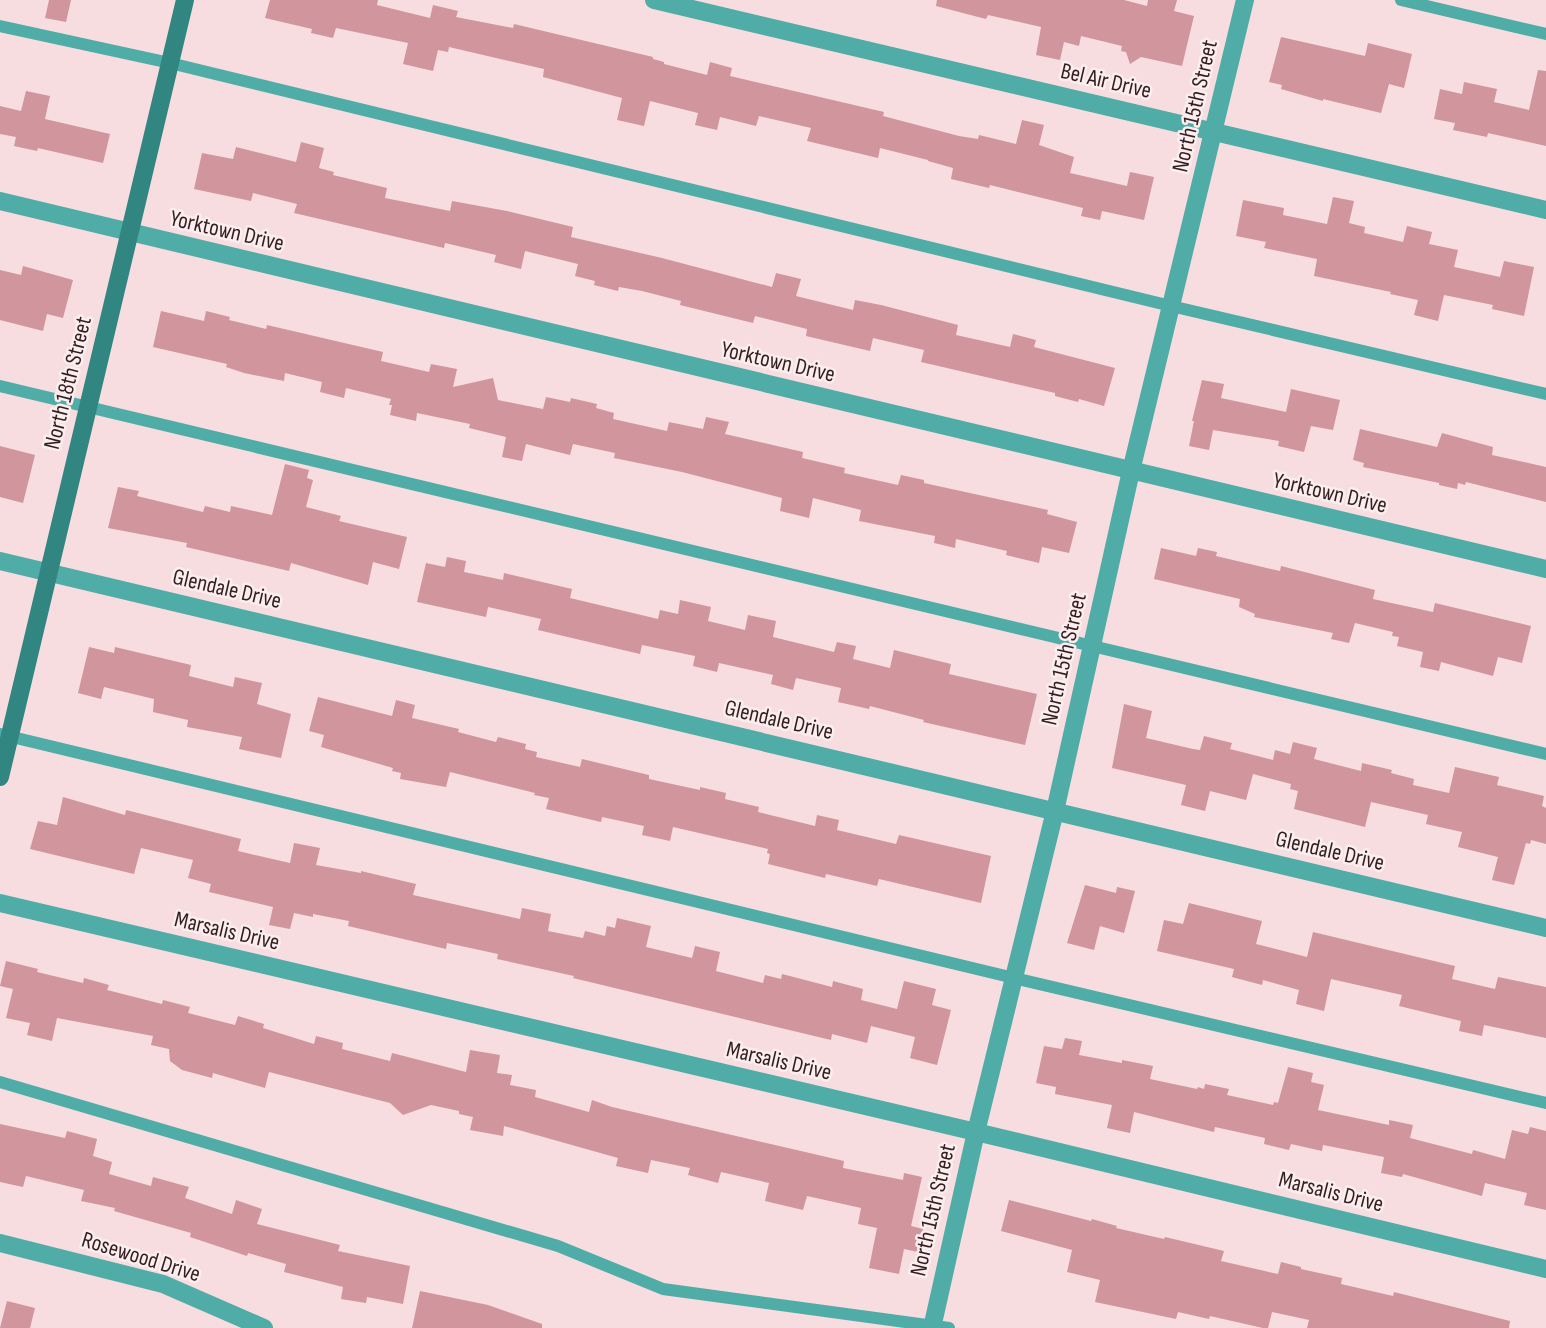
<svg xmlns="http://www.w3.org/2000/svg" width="1546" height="1328" font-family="'Sofia Sans Condensed',sans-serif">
  <rect width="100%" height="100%" fill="#f7dde0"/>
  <g fill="#d0959d">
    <path d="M49,0H71L66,22L45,18Z"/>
    <path d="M270,0H378L377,5L430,18L433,5L458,11L456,17L513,28L514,24L653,57V59L664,62V64L707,75L710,62L732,68L730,76L884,112L883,116L959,136L978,139L979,135L1016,144L1022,120L1044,125L1039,145L1074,157L1070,173L1127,186L1130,172L1154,177L1144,220L1102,211L1100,220L1081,216L1083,208L990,185L989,188L951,179L953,168L928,161V160L880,148L878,158L807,141L811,128L759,116L756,126L720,117L717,130L695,125L698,113L650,101L644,126L617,120L622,98L543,77L544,69L449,47L448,52L438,50L433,71L403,64L408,43L336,28L333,38L311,33L312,29L265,18Z"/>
    <path d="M937,0H1124L1147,6L1148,0H1177L1174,11L1194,16L1182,66L1141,57L1130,64L1126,52L1121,51L1122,46L1081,36L1079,46L1064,42L1060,60L1036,55L1041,27L988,15L986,19L936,6Z"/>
    <path d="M1281,37L1365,56L1368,43L1412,54L1404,88L1389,84L1381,113L1323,99V101L1281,89L1282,85L1269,82Z"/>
    <path d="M1538,70L1546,71V146L1488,133L1487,137L1453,130L1455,123L1434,119L1440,89L1462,94L1464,82L1497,89L1494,102L1529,110Z"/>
    <path d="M26,91L50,96L45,119L110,134L103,163L38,148L37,151L14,146L16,137L0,134V106L21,111Z"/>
    <path d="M301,142L324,148L319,168L334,172L333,175L387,188L385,198L450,211L452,201L507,211L573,227L571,237L662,258L772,287L776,273L801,279L796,296L853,310L855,300L881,305L958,325L956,335L1010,347L1013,334L1036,340L1034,347L1115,368L1104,406L1079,399L1078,402L1055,396V393L921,362L924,350L873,338L870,351L806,336L807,329L755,316L753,323L680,305L681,301L642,291L619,287L618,291L594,285L595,281L575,276L578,264L525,251L521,269L494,262L496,255L445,243L444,248L294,213L297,204L253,193L251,201L194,189L202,153L233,159L236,147L296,162Z"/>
    <path d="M1333,197L1354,201L1349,223L1365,227L1364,233L1403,242L1407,226L1432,232L1429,244L1458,250L1454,267L1500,277L1504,261L1534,267L1524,316L1492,309L1493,305L1444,295L1438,321L1414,315L1418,300L1390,294L1391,292L1314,276L1317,259L1264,248L1266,242L1236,236L1243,200L1284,208L1283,215L1327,224Z"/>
    <path d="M23,266L73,280L63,318L47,314L43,331L0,320V270L21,275Z"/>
    <path d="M161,311L204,321L206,311L230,317L229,320L266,329L267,325L383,352L381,361L429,372L431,364L457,369L453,387L493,378L498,400L543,409L546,397L570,402L571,398L597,404L596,408L614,413L613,419L667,431L669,422L703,429L706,417L729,422L725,434L803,452L802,458L845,468L844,473L898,485L901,475L924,480V483L1048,510L1047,514L1077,522L1069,553L1042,547L1039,563L1006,555L1007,551L956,539L955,548L934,543L935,536L859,521L861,510L813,498L809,518L780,511L782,498L682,472L614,458L615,453L573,444L570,455L526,444L522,461L502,457L506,437L469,428L470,424L417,413L416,421L390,415L392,405H389L391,399L346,388L344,398L320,392L322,382L285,373L284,381L244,373L226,367L227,364L153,347Z"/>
    <path d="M1202,380L1224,384L1221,398L1286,412L1291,389L1340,400L1333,430L1311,426L1304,452L1278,446L1279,441L1213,430L1209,450L1189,446L1194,421H1192Z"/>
    <path d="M1360,429L1437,447L1442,433L1493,447L1492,455L1546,467V502L1466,482L1465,485L1458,483L1457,489L1439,485V483L1363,467L1364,463L1353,460Z"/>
    <path d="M0,446L35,455L23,503L0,497Z"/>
    <path d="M285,464L309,470L307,478L313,480L306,507L341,516L339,521L407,537L399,569L373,562L368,585L291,563L289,571L186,547L187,543L108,528L118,487L139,491L137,496L203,512L205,506L230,512L231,506L272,515Z"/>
    <path d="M1161,548L1196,556L1198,548L1217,552L1216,556L1280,571L1281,566L1375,590L1373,599L1433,612L1435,603L1531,626L1522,663L1498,657L1493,676L1441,662L1439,671L1420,667L1423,652L1397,646L1399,637L1392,636L1393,632L1355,623L1349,643L1331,639L1333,633L1254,617L1255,614L1239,607L1240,599L1154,579Z"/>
    <path d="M447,557L466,561L464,572L503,580L504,573L572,589L570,598L658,619L660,610L678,614L680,600L711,607L708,621L745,630L748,615L776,621L773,637L834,652L837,642L856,646L853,659L890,668L894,650L951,664L949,674L1037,694L1025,745L923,722L924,720L870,706L869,709L838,702L841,688L796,678L793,690L771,684L773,675L719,663L717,672L693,666L695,656L642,645L640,654L538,630L541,619L488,607L486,617L417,602L426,563L445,567Z"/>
    <path d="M89,647L114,653L115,647L191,665L189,676L233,687L235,677L262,683L257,704L291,714L281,758L239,749L242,737L187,727L188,720L153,712L154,699L104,687L101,699L78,693Z"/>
    <path d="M318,697L392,716L396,700L415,705L412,718L459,729L458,732L496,742L498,737L526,744L525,749L537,752L536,757L580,767L582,759L649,775V779L700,790V787L726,793L725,799L759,807L758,812L815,826L817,815L839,820L837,830L896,844L899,835L991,856L981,903L879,879L877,886L826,874L825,878L768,864L770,854L767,853L768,849L673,827L670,841L642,835L644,826L602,817L601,822L546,809L549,798L534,795L535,793L450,772L446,787L400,779L401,773L392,771L393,768L321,747L324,735L309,731Z"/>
    <path d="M1124,704L1152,711L1146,738L1193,749L1200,750L1204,736L1232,743L1230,749L1273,760L1275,750L1290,754L1293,742L1317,748L1314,759L1361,771L1362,763L1392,770L1391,773L1414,779L1413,785L1449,793L1455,767L1499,777L1497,785L1544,796L1542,806L1546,808V844L1531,840L1530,844L1526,843L1514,885L1492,880L1498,857L1458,847L1462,832L1426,824L1428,815L1371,802L1365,827L1294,809L1298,791L1290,789L1291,784L1253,774L1246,800L1210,791L1205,811L1181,805L1186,785L1112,768Z"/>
    <path d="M63,797L125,815L126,810L241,839L238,851L290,863L294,843L320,848L316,865L361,873V871L416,884L413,895L520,919L522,908L551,914L548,931L583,938L585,931L605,936L607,926L615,928L617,918L651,926L646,947L692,958L695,946L720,952L716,971L763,983L765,975L781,979L782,974L832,987L833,981L863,989L861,1000L897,1009L904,981L936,989L932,1005L951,1010L937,1065L910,1058L915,1037L871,1026L867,1043L832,1034L831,1040L573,978L574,976L497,959L498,954L447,943L446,949L348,926L349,921L313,914V917L294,913L290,929L269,925L273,907L209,892L211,884L188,878L193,860L141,848L134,874L30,849L38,821L57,825Z"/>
    <path d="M1085,885L1116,893L1117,887L1135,891L1124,933L1100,926L1094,950L1067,943Z"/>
    <path d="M1189,903L1262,921L1256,944L1307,957L1313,932L1455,966L1452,979L1495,989L1498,977L1546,987V1038L1484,1025L1482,1036L1459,1031L1461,1021L1399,1006L1402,995L1331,979L1324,1011L1296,1004L1299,990L1263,980L1262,985L1232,977L1234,969L1157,951L1164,920L1183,924Z"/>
    <path d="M6,961L38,969L37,972L83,983L84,978L109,985L107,990L162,1004L163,1000L190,1007L188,1013L235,1025L238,1016L264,1024L263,1028L314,1044L316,1036L343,1043L342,1049L390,1061L392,1053L466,1072L470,1050L500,1055L497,1073L512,1075L510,1085L536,1090L535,1097L589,1112L592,1100L612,1107L844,1161L843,1168L903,1180L904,1173L922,1177L911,1226L923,1229L918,1252L904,1249L899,1274L869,1268L877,1228L858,1224L861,1208L807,1196L803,1210L765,1201L769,1183L721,1172L718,1183L688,1175L690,1168L651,1160L648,1173L616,1166L618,1158L504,1126L503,1136L470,1130L473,1117L459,1114V1111L431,1105L403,1115L390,1103L269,1072L265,1088L213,1073L212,1078L182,1070L170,1061L169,1049L151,1045L153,1036L57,1018L52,1041L27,1035L30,1023L6,1018L13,989L0,986Z"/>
    <path d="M1065,1038L1082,1041L1079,1055L1122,1063V1060L1153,1066L1150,1079L1197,1089L1198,1087L1204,1089L1205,1084L1229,1089L1227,1095L1273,1105L1274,1102L1278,1103L1288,1067L1313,1073L1311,1082L1324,1085L1318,1110L1389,1125V1120L1413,1125L1410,1138L1472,1154L1473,1150L1505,1159L1512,1130L1528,1134L1530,1127L1546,1131V1210L1524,1205L1527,1193L1485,1183L1482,1196L1403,1174L1402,1177L1381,1173L1384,1157L1323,1145L1322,1151L1291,1144L1289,1150L1264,1144L1265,1138L1215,1127L1214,1132L1134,1112L1130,1133L1107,1128L1112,1105L1055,1094L1056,1087L1036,1083L1044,1046L1062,1049Z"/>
    <path d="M0,1124L65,1138L67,1131L97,1139L93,1156L112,1162L109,1174L151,1186L153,1177L189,1187L185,1198L232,1214L236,1200L262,1209L257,1224L340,1245L338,1251L410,1266L403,1304L367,1297L366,1303L341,1299L343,1287L284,1272L286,1264L248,1253L247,1256L190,1237L191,1233L114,1211L115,1208L81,1201L84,1190L26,1176L23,1187L0,1182Z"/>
    <path d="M1009,1200L1091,1221L1092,1219L1117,1226L1116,1228L1164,1239L1165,1237L1224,1251L1221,1261L1278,1274L1281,1262L1301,1267V1269L1342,1278L1341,1284L1393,1296L1394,1292L1510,1321L1509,1328H1307L1309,1320L1272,1312L1268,1328H1263L1210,1316L1209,1319L1178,1312L1176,1319L1095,1302L1100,1280L1067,1272L1072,1250L1001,1231Z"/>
    <path d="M420,1291L488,1305L542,1324V1328H412Z"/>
    <path d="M7,1301L35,1308L30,1328H0Z"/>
  </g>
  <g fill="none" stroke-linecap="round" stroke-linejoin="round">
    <g stroke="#4faca6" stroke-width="12">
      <path d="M1401,0L1546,34"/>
      <path d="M0,26L170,63L1171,306L1546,394"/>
      <path d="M0,386L1546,754"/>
      <path d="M0,734L1014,978L1546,1103"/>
      <path d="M0,1082L558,1246L663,1289L949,1328"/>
    </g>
    <g stroke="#4faca6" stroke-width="18">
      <path d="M654,0L1546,210"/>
      <path d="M0,201L1546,569"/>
      <path d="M0,561L1546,928"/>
      <path d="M0,903L976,1132L1546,1269"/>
      <path d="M0,1243L163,1284L264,1328"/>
      <path d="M932,1328L976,1132L1055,811L1131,471L1245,0"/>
    </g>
    <path stroke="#318681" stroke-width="18" d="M0,777L185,0"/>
  </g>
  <g text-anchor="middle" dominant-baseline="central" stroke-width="5" stroke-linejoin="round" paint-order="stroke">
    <g font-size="23" fill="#351e22" stroke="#fbeeef">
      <text transform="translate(1106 81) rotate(13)">Bel Air Drive</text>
      <text transform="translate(1195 106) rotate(-77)">North 15th Street</text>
      <text transform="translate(227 231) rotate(13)">Yorktown Drive</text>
      <text transform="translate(778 362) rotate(13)">Yorktown Drive</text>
      <text transform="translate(68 383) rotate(-76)">North 18th Street</text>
      <text transform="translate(1330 493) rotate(13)">Yorktown Drive</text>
      <text transform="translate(227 589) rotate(13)">Glendale Drive</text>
      <text transform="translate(1064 659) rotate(-77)">North 15th Street</text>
      <text transform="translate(779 720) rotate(13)">Glendale Drive</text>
      <text transform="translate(1330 851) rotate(13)">Glendale Drive</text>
      <text transform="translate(227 931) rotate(13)">Marsalis Drive</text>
      <text transform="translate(779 1061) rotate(13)">Marsalis Drive</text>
      <text transform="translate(1331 1192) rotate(14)">Marsalis Drive</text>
      <text transform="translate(933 1210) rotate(-77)">North 15th Street</text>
      <text transform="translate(141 1257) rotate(17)">Rosewood Drive</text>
    </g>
  </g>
</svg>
